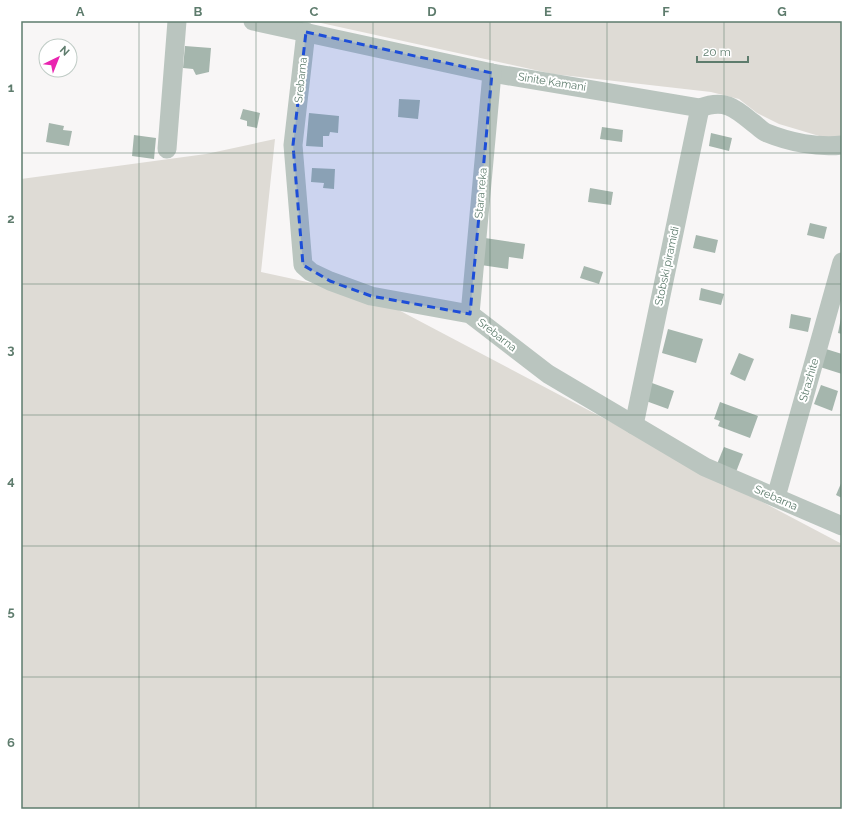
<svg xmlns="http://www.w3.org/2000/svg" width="863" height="830" font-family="Raleway,sans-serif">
  <rect width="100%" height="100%" fill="#f8f6f6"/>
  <g fill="#dedbd5">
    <path d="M312,21H842V136L826,138L779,124L757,113L739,99L711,92L553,74Z"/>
    <path d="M275,139L261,272L372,296L842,544V809H21V179L206,154Z"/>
  </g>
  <g fill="#a5b6ad">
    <path d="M185,46L211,48L209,72L196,75L193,69L183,68Z"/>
    <path d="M399,99L420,100L418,119L398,117Z"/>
    <path d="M243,109L260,113L257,128L247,126V121L240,119Z"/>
    <path d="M309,113L339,116L338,133L330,132L329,136H323V147L306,146Z"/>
    <path d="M49,123L64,126L63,130L72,131L69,146L46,142Z"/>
    <path d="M602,127L623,130L622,142L600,139Z"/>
    <path d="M711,133L732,138L729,151L709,146Z"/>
    <path d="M134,135L156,138L154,159L132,156Z"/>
    <path d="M312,168L335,169L334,189L323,188L324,183L311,182Z"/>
    <path d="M590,188L613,192L611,205L588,202Z"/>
    <path d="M810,223L827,227L824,239L807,235Z"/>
    <path d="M696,235L718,240L715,253L693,248Z"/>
    <path d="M485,238L525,244L523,259L509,257L508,269L481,265Z"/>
    <path d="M584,266L603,272L599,284L580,278Z"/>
    <path d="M701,288L724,294L721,305L699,300Z"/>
    <path d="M791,314L811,318L808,332L789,328Z"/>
    <path d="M841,318H842V334L838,333Z"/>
    <path d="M668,329L703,339L696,363L662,353Z"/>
    <path d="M826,349L842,354V374L820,367Z"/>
    <path d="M739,353L754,359L745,381L730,374Z"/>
    <path d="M652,383L674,391L668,409L646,401Z"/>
    <path d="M821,385L838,391L832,411L814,404Z"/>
    <path d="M720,402L758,416L750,438L718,426L720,421L714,419Z"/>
    <path d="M724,447L743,454L736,472L717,464Z"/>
    <path d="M842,481V498L836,495Z"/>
  </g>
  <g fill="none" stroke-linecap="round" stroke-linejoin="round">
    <g stroke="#bac5bf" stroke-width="19">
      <path d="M253,21L492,73L700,108C724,99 734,107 752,122C757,125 761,131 767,133C789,142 818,148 842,145"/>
      <path d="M306,32L293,145L303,265L311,272L330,281L371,296L470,314L548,374L705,467L842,526"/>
      <path d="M167,149L177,21"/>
      <path d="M470,314L492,73"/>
      <path d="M634,425L700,108"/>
      <path d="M776,497L842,262"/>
    </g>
  </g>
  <path fill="#1d4ed8" fill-opacity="0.2" stroke="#1d4ed8" stroke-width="3" stroke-dasharray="8 5" stroke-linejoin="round" d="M306,32L492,73L470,314L371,296L330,281L303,265L293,145Z"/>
  <path fill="none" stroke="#5e7c6d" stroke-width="1" stroke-opacity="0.55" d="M139,21V809M256,21V809M373,21V809M490,21V809M607,21V809M724,21V809M21,153H842M21,284H842M21,415H842M21,546H842M21,677H842"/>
  <g text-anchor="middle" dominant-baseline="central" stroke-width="4" stroke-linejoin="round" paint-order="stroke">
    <g font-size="11" fill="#5e7c6d" stroke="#fff">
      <text transform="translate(301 80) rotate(-84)">Srebarna</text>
      <text transform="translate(552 82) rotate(9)">Sinite Kamani</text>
      <text transform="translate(481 193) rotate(-85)">Stara reka</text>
      <text transform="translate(667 266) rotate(-78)">Stobski piramidi</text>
      <text transform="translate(497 335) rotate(38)">Srebarna</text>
      <text transform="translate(809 380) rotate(-74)">Strazhite</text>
      <text transform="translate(776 498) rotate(24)">Srebarna</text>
    </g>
  </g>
  <rect width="863" height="830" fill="none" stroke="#ffffff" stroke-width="44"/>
  <g transform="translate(58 58) rotate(43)"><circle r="19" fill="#ffffff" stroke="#bfcbc5"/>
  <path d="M0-3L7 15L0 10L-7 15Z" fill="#e925b0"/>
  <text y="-6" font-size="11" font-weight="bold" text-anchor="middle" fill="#5e7c6d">N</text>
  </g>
  <path d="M697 56v6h51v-6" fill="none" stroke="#5e7c6d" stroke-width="2"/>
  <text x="703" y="56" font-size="12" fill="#5e7c6d" stroke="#ffffff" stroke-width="3" paint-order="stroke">20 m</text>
  <rect x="22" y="22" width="819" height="786" fill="none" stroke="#5e7c6d" stroke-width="1.5"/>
  <g font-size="13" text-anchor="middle" font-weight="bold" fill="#5e7c6d">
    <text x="80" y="16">A</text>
    <text x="198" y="16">B</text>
    <text x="314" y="16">C</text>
    <text x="432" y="16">D</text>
    <text x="548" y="16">E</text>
    <text x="666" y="16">F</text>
    <text x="782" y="16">G</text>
    <text x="11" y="92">1</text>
    <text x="11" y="223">2</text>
    <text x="11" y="354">3</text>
    <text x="11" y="485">4</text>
    <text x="11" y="616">5</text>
    <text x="11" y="747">6</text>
  </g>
</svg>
